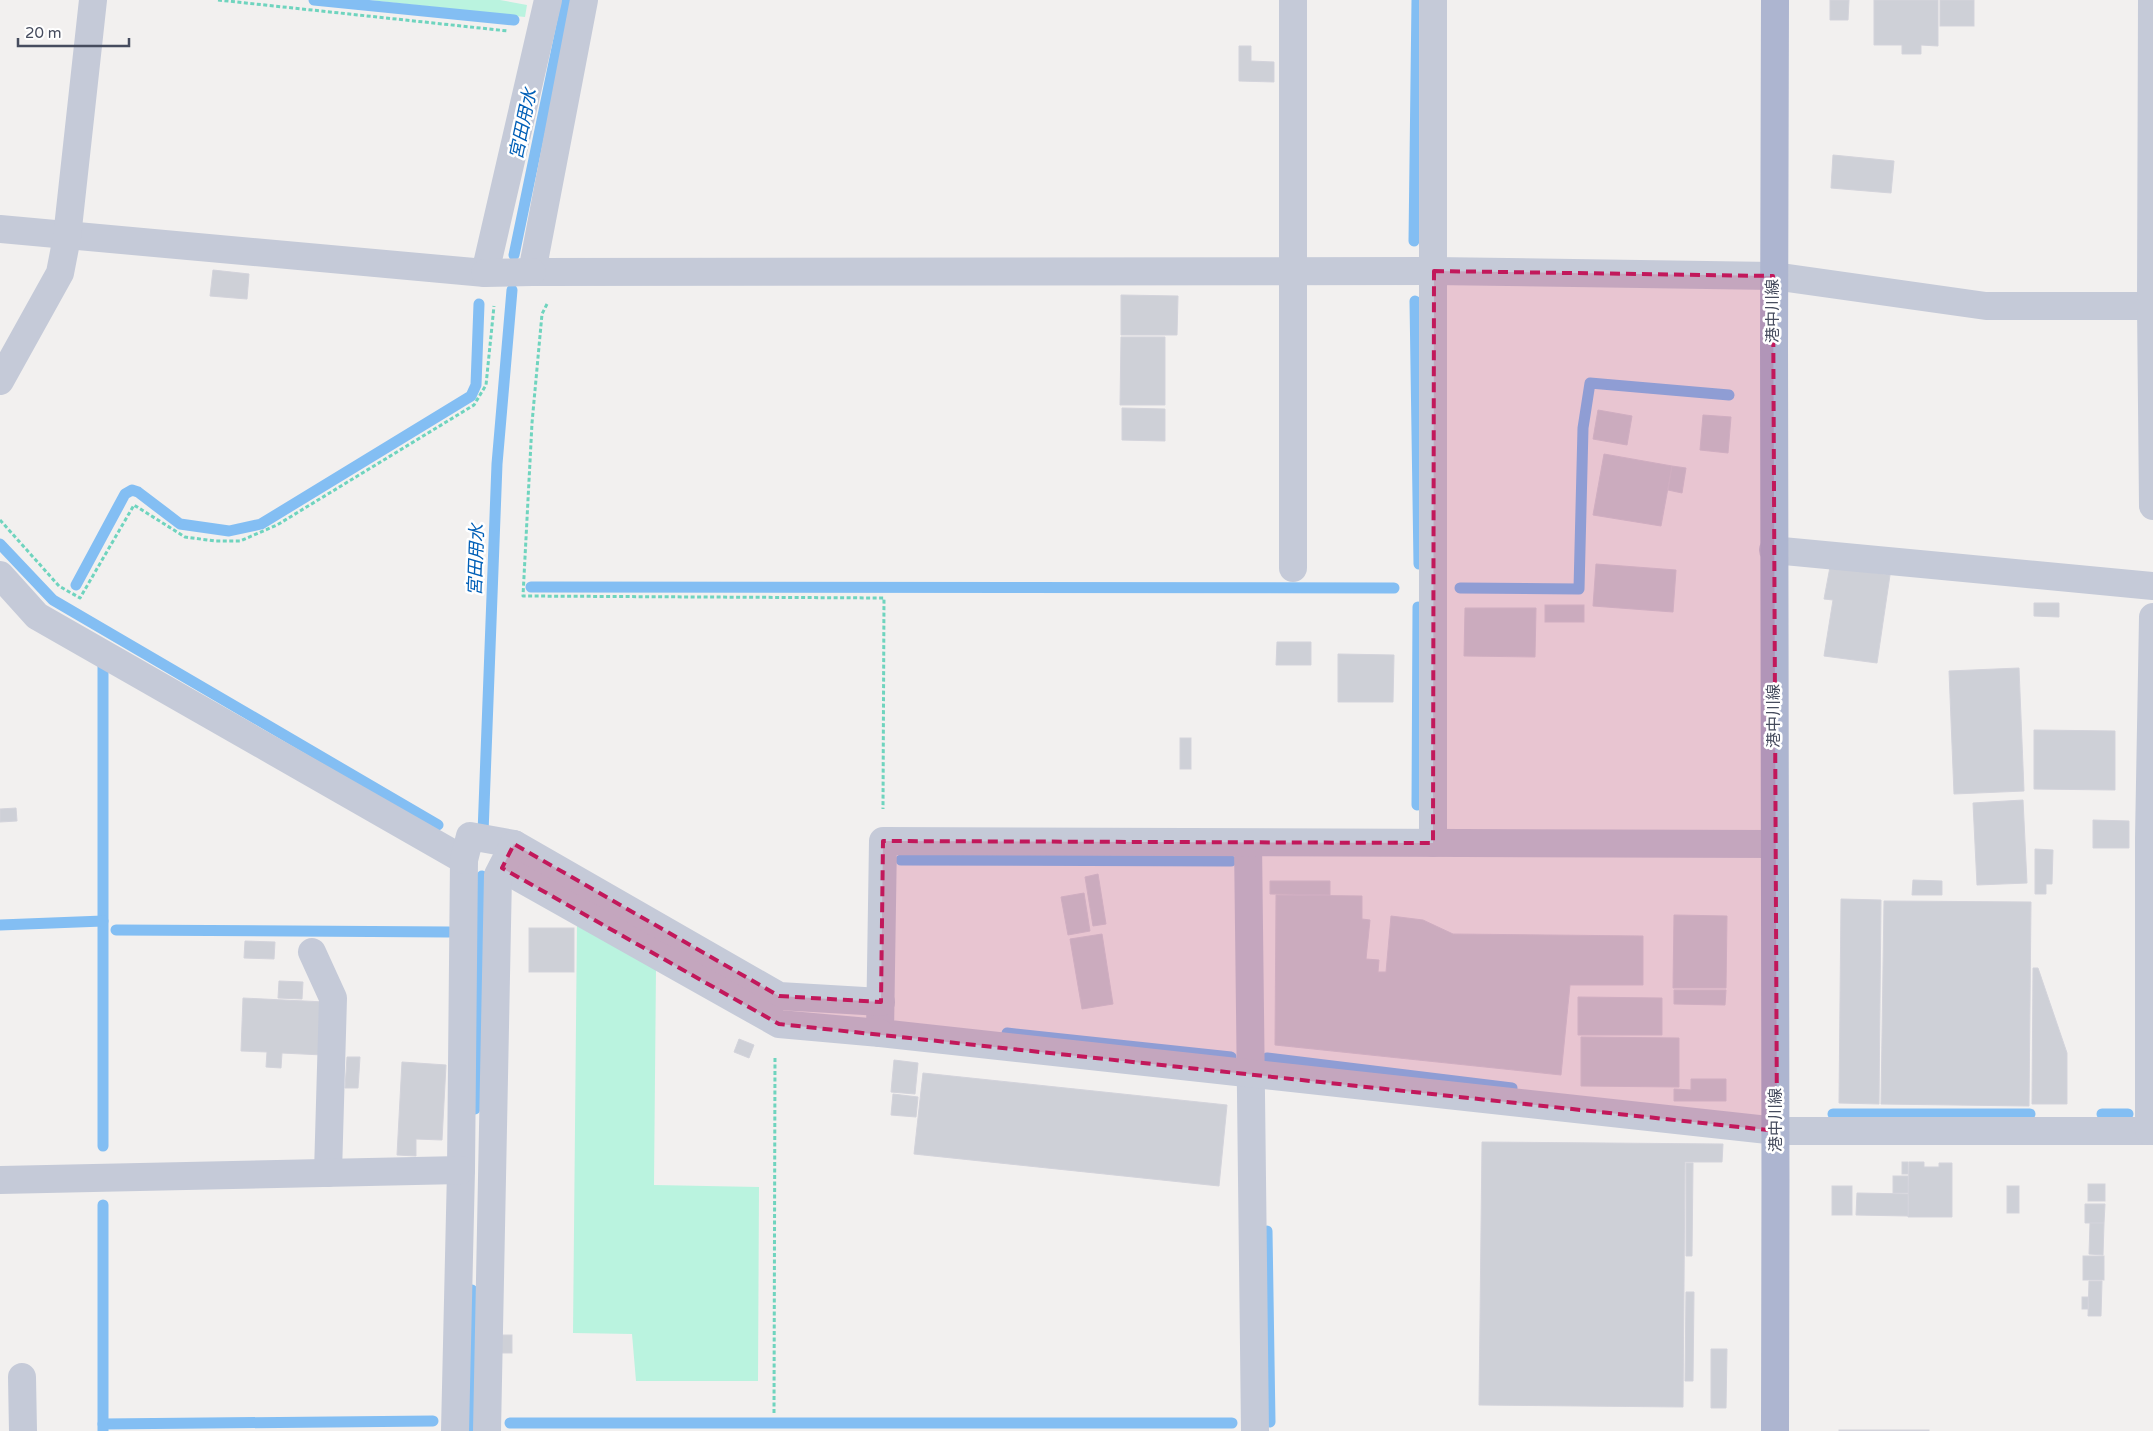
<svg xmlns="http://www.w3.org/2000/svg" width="2153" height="1431" font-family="'Varela Round','Noto Sans JP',sans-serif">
  <rect width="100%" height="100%" fill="#f2f0ef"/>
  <g fill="#baf3df">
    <path d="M369,0H500L527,5L525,17Z"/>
    <path d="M577,921L656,968L654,1185L759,1187L758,1381H636L632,1334L573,1333Z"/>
  </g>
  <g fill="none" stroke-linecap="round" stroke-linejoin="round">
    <g stroke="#83bef3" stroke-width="11">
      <path d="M314,0L514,20"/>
      <path d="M1414,241L1417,0"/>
      <path d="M514,255L567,0"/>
      <path d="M1415,301L1419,564"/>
      <path d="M0,544L53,600L438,825"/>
      <path d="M76,585L125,494L132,490L138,492L180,524L229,531L261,524L471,396L476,385L479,304"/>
      <path d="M531,587L1394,588"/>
      <path d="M1460,588L1579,589L1583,428L1590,383L1729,395"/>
      <path d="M103,665V1146"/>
      <path d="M1417,805L1418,607"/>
      <path d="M483,833L497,464L512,290"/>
      <path d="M901,860L1231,861"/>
      <path d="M0,925L103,921"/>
      <path d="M116,930L449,932"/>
      <path d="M1007,1033L1231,1057"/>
      <path d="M1267,1058L1512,1088"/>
      <path d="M475,1109L482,876"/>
      <path d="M1833,1114H2030"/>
      <path d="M2102,1114H2128"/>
      <path d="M1267,1231L1270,1422"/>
      <path d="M510,1423H1232"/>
      <path d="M103,1424L433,1421"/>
      <path d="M103,1431V1205"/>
      <path d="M470,1431L472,1290"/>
    </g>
  </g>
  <g fill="#ced0d7" stroke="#d3d3db">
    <path d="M1830,0H1849L1848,20H1830Z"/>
    <path d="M1874,0H1938V46L1921,45V54H1902V45H1874Z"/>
    <rect x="1940" y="0" width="34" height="26"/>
    <path d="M1239,46H1251V61L1274,62V82L1239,81Z"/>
    <path d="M1833,155L1894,161L1891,193L1831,188Z"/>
    <path d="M213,270L249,274L247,299L210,296Z"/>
    <path d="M1121,295L1178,296L1177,335H1121Z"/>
    <path d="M1121,337H1165V405H1120Z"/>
    <path d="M1122,408L1165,409V441L1122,440Z"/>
    <path d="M1598,410L1632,416L1627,445L1593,439Z"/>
    <path d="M1703,415L1731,417L1728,453L1700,450Z"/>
    <path d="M1604,454L1672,466L1661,526L1593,515Z"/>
    <path d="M1672,466L1686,468L1682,493L1668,490Z"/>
    <path d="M1596,564L1676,570L1673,612L1593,606Z"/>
    <path d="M1830,567L1890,575L1877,663L1824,656L1833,600L1824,599Z"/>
    <path d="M2034,603H2059V617L2034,616Z"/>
    <rect x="1545" y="605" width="39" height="17"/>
    <path d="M1465,608H1536L1535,657L1464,656Z"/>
    <path d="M1277,642H1311V665H1276Z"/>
    <path d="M1338,654L1394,655L1393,702H1338Z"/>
    <path d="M2019,668L2024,791L1954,794L1949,671Z"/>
    <path d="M2034,730L2115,731V790L2034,789Z"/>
    <rect x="1180" y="738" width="11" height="31"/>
    <path d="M2023,800L2027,883L1977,885L1973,803Z"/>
    <path d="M16,808L17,821L0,822V809Z"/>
    <path d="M2093,820L2129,821V848H2093Z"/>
    <path d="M2035,849L2053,850L2052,884H2046V894H2035Z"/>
    <path d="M1098,874L1106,924L1093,926L1085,877Z"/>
    <path d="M1913,880L1942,881V895H1912Z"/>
    <path d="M1270,881H1330V895L1270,894Z"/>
    <path d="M1084,893L1090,931L1068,935L1061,897Z"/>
    <path d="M1276,895L1362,896V919L1370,920L1366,959L1379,960L1378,972H1386L1391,916L1423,920L1453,934L1643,936V985H1570L1561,1075L1275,1045Z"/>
    <path d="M1841,899L1881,900L1879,1104L1839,1103Z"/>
    <path d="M1884,901L2031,902L2029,1106L1881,1104Z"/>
    <path d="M1674,915L1727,916L1726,988H1673Z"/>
    <rect x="529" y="928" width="45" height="44"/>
    <path d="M1102,934L1113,1004L1082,1009L1070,939Z"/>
    <path d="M245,941L275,942L274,959L244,958Z"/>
    <path d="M2033,968H2038L2067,1053V1104H2032Z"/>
    <path d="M279,981L303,982L302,999L278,998Z"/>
    <path d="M1674,990H1726L1725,1005L1674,1004Z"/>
    <path d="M1578,997L1662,998V1035H1578Z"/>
    <path d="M243,998L325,1002L323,1055L282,1053L281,1068L266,1067L267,1052L241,1051Z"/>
    <path d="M1581,1037L1679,1038V1087L1581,1086Z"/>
    <path d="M739,1039L754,1045L749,1058L734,1052Z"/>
    <path d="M347,1057H360L358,1088H345Z"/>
    <path d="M894,1060L918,1063L915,1094L891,1092Z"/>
    <path d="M402,1062L446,1065L442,1140L416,1139V1156L397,1155Z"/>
    <path d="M923,1073L1227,1105L1219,1186L914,1154Z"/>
    <path d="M1691,1079H1726V1101H1674V1089L1691,1090Z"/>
    <path d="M893,1094L918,1097L916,1117L891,1115Z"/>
    <path d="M1482,1142L1723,1144L1722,1162H1685L1683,1407L1479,1405Z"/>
    <rect x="1902" y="1162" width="6" height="12"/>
    <path d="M1909,1162H1924V1167H1939V1163H1952V1217H1908Z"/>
    <path d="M1686,1163H1693L1692,1256H1686Z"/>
    <rect x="1893" y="1176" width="15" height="17"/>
    <rect x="2088" y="1184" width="17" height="17"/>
    <rect x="1832" y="1186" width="20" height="29"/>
    <rect x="2007" y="1186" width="12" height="27"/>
    <path d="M1857,1193L1908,1194V1216L1856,1215Z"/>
    <path d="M2085,1204H2105L2104,1223H2085Z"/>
    <path d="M2090,1223H2104L2103,1255L2089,1254Z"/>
    <rect x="2083" y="1256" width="21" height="24"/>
    <path d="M2089,1281H2102L2101,1316H2088Z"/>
    <path d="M1686,1292H1694L1693,1381H1685Z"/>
    <rect x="2082" y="1297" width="6" height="12"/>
    <rect x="500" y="1335" width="12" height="18"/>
    <path d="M1711,1349H1727L1726,1408H1711Z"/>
    <rect x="1839" y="1430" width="90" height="1"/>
  </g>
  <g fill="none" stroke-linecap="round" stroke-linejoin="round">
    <g stroke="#6fd4be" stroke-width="3" stroke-dasharray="4 2.5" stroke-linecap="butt">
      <path d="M218,0L508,31"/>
      <path d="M547,304L542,314L532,423L523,596L884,598L883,809"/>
      <path d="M0,520L59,586L80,598L134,505L185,537L215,541H240L277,525L474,405L486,385L494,306"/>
      <path d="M774,1413L775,1056"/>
    </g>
    <g stroke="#c5cad8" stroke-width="28">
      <path d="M584,0L532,272L1434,271L1773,276L1986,306H2153"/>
      <path d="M1293,0V568"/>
      <path d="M2152,0L2151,306L2153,506"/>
      <path d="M0,229L485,273L548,0"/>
      <path d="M485,273L532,272"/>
      <path d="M0,381L60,273L67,237L93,0"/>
      <path d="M1773,550L2153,586"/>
      <path d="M0,575L37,616L464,860L461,1170L455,1431"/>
      <path d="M1248,843L1255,1431"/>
      <path d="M1433,843V0"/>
      <path d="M1774,844L883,841L880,1033L1777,1131H2153"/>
      <path d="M464,860L470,836L514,844L779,996L881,1002"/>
      <path d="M502,868L779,1024L880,1033"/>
      <path d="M312,952L333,998L328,1173"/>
      <path d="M2149,1131V838L2153,617"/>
      <path d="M0,1180L461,1170"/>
      <path d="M22,1377L23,1431"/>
      <path d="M487,1431L498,875L514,844"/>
    </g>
    <path stroke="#adb5d0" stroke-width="28" d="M1775,0C1772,477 1777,954 1775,1431"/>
  </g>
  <path fill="#c2185b" fill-opacity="0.2" stroke="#c2185b" stroke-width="4" stroke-dasharray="10 6" stroke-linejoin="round" d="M1434,271L1773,276L1777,1131L779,1024L502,868L514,844L779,996L881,1002L883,841L1433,843Z"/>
  <g text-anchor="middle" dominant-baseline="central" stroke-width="5" stroke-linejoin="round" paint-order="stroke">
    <g font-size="16" fill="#464c5e" stroke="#fff">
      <text transform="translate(1773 311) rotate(-90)">港中川線</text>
      <text transform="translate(1774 716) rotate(-90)">港中川線</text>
      <text transform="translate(1776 1120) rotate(-90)">港中川線</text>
    </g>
    <g font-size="18" font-style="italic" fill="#005fb7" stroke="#fff">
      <text transform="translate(523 124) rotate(-78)">宮田用水</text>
      <text transform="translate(476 560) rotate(-88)">宮田用水</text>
    </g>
  </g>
  <path d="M18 38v8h111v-8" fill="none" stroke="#464c5e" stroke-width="2.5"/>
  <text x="25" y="38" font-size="15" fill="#464c5e" stroke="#ffffff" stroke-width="4" paint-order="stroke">20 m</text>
</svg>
